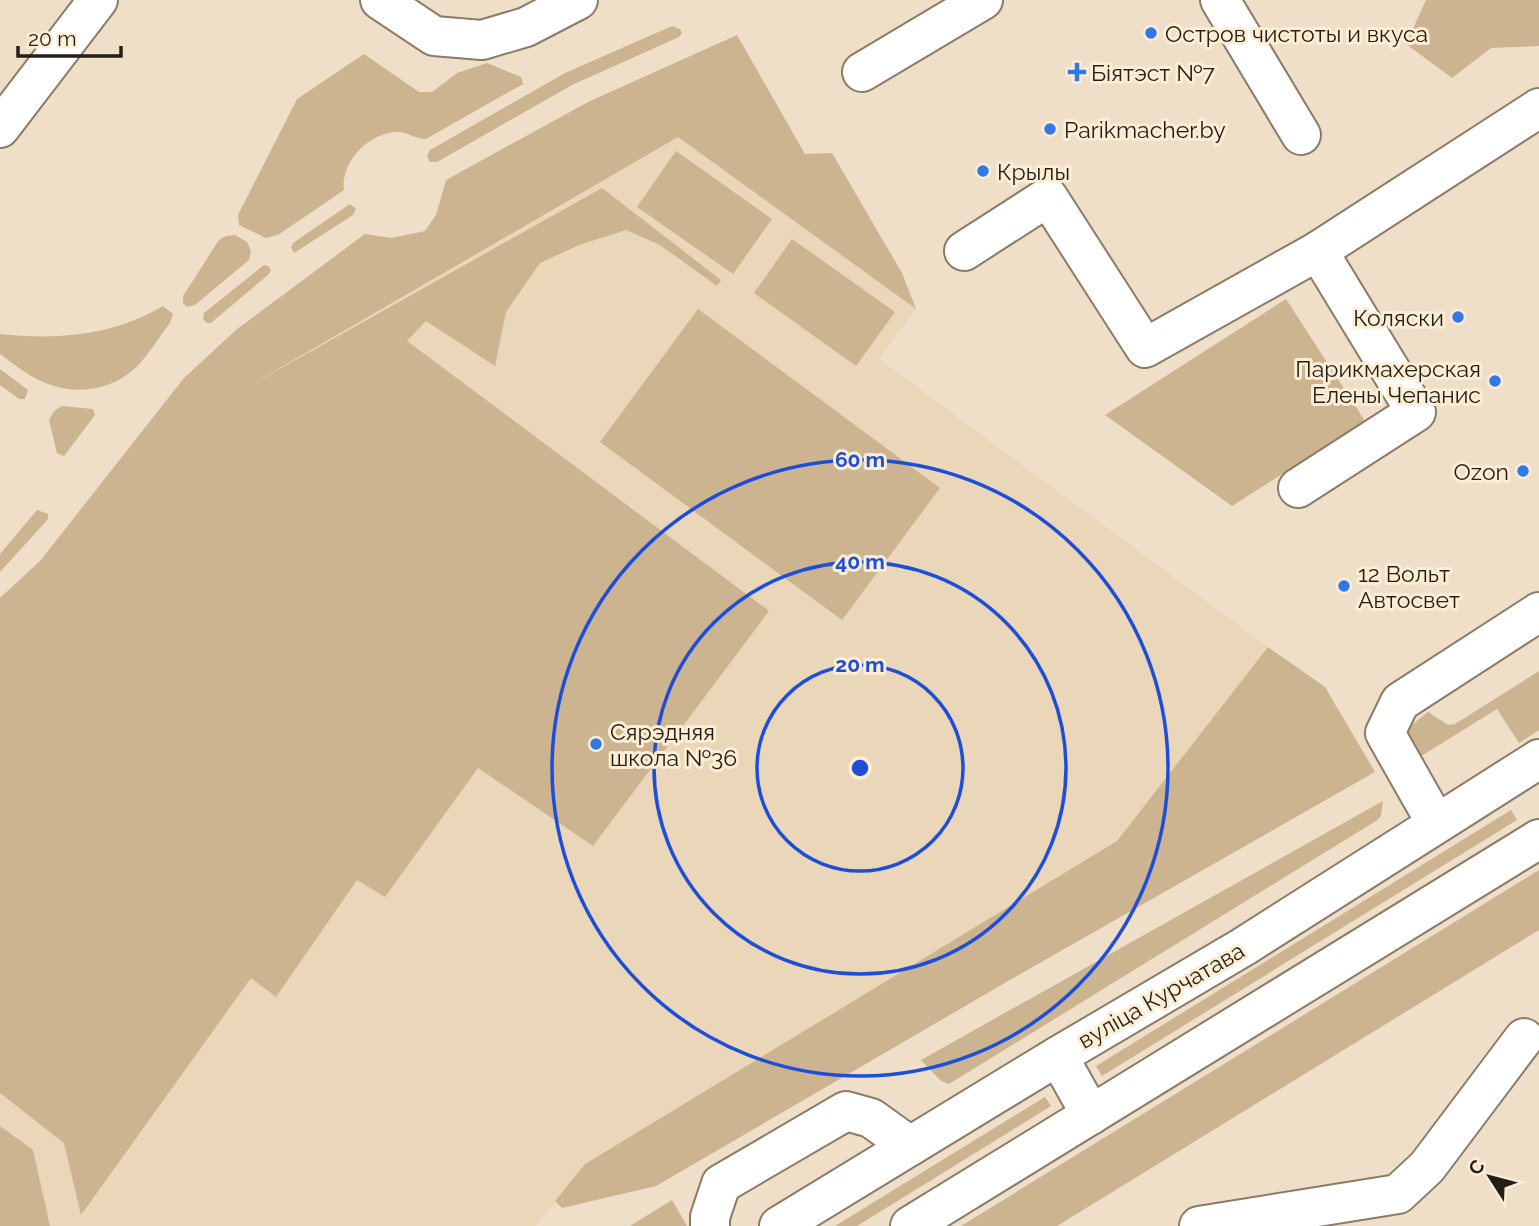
<svg xmlns="http://www.w3.org/2000/svg" width="1539" height="1226" font-family="Raleway,sans-serif">
  <rect width="100%" height="100%" fill="#efdfc8"/>
  <path fill="#ead6b8" d="M678,137L916,309L879,359L1268,647L1117,841L585,1164L536,1226H0V626L170,431Z"/>
  <g fill="#ccb490">
    <path d="M1426,0H1539V46L1491,48L1452,78L1406,44Z"/>
    <path d="M672,26L680,29L682,33L679,37L572,85L437,162H430L427,156L430,150L565,73Z"/>
    <path d="M737,35L805,154L832,153L902,273L916,309L678,137L249,386L602,188L721,280L717,286L660,245L626,230L579,245L540,263L506,312L495,366L426,321L407,341L769,611L593,846L478,768L385,897L357,880L276,997L251,978L81,1215L64,1143L0,1093V598L40,561L184,378L237,329L365,234L391,238L425,231L436,215L446,180L588,102Z"/>
    <path d="M364,54L419,92H432L457,73L487,63L521,77L523,84L426,139C416,139 409,133 399,132C370,131 340,162 344,190L278,235L266,238L239,225L238,215L297,99Z"/>
    <path d="M676,151L772,219L733,274L637,207Z"/>
    <path d="M350,204L356,209L353,215L294,253L291,248L293,243Z"/>
    <path d="M235,235L247,242L251,251L249,260L195,305L187,307L183,303V296L219,240L226,236Z"/>
    <path d="M792,239L895,312L856,366L754,293Z"/>
    <path d="M264,265L268,266L271,270L269,274L211,323H207L203,319L204,313Z"/>
    <path d="M1286,299L1365,421L1232,506L1105,415Z"/>
    <path d="M163,306L173,314L170,323C158,338 147,358 133,370C112,389 78,395 51,385C32,379 16,366 0,354V334C58,340 112,336 163,306Z"/>
    <path d="M698,309L940,488L842,620L600,442Z"/>
    <path d="M0,369L28,390L25,399H19L0,385Z"/>
    <path d="M62,406L93,409L95,415L64,456L57,453L49,420L54,411Z"/>
    <path d="M37,510L48,514V519L0,572V554Z"/>
    <path d="M1268,647L1325,687L1375,772L1010,980L656,1186L562,1208L555,1201L585,1164L1117,841Z"/>
    <path d="M1539,671V730L1519,743L1497,709L1415,760L1404,731L1428,712L1448,725L1455,724Z"/>
    <path d="M1383,801L1381,816L1376,821L949,1084L941,1081L921,1060Z"/>
    <path d="M1511,810L1517,820L1102,1076L1096,1066Z"/>
    <path d="M1539,870V930L1057,1226H961Z"/>
    <path d="M1045,1097L1051,1106L857,1226H835Z"/>
    <path d="M0,1126L33,1150L50,1226H0Z"/>
    <path d="M672,1200L687,1226H630Z"/>
  </g>
  <g fill="none" stroke-linecap="round" stroke-linejoin="round">
    <defs>
      <g id="minor">
        <path d="M380,0L434,36L482,40L526,27L578,0"/>
        <path d="M1220,0L1301,135"/>
        <path d="M862,72L983,0"/>
        <path d="M0,128L98,0"/>
        <path d="M964,251L1048,197L1145,348L1318,251L1539,108"/>
        <path d="M1298,488L1416,412L1318,251"/>
        <path d="M1436,823L1385,733L1400,702L1539,612"/>
        <path d="M710,1226V1217L721,1184L846,1111L871,1118L910,1146"/>
        <path d="M1199,1226L1398,1194L1427,1167L1524,1038"/>
      </g>
      <g id="major">
        <path d="M1058,1056L1091,1115"/>
        <path d="M779,1226L1058,1056L1243,947L1539,759"/>
        <path d="M910,1226L1539,839"/>
      </g>
    </defs>
    <use href="#minor" stroke="#8a7c66" stroke-width="42"/>
    <use href="#major" stroke="#8a7c66" stroke-width="42"/>
    <use href="#minor" stroke="#fff" stroke-width="38"/>
    <use href="#major" stroke="#fff" stroke-width="38"/>
  </g>
  <g fill="none" stroke="#1d4ed8" stroke-width="3.5">
    <circle cx="860" cy="768" r="103"/>
    <circle cx="860" cy="768" r="206"/>
    <circle cx="860" cy="768" r="308"/>
  </g>
  <g fill="#3179e6" stroke="#fcedd5" stroke-width="2.5">
    <circle cx="1151" cy="33" r="7"/>
    <path d="M1073.5 61.5h7v7h7v7h-7v7h-7v-7h-7v-7h7z"/>
    <circle cx="1050" cy="129" r="7"/>
    <circle cx="983" cy="171" r="7"/>
    <circle cx="1458" cy="317" r="7"/>
    <circle cx="1495" cy="381" r="7"/>
    <circle cx="1523" cy="471" r="7"/>
    <circle cx="1344" cy="586" r="7"/>
    <circle cx="596" cy="744" r="7"/>
  </g>
  <g text-anchor="middle" dominant-baseline="central" stroke-width="6" stroke-linejoin="round" paint-order="stroke">
    <g font-size="23" fill="#241f16" stroke="#fcedd5" text-anchor="start">
      <text x="1165" y="33">Остров чистоты и вкуса</text>
      <text x="1091" y="72">Біятэст №7</text>
      <text x="1064" y="129">Parikmacher.by</text>
      <text x="997" y="171">Крылы</text>
      <text x="1444" y="317" text-anchor="end">Коляски</text>
      <text x="1481" y="368" text-anchor="end">Парикмахерская<tspan x="1481" dy="26">Елены Чепанис</tspan></text>
      <text x="1509" y="471" text-anchor="end">Ozon</text>
      <text x="1358" y="573">12 Вольт<tspan x="1358" dy="26">Автосвет</tspan></text>
      <text x="610" y="731">Сярэдняя<tspan x="610" dy="26">школа №36</tspan></text>
    </g>
    <g font-size="23" fill="#241f16" stroke="#fcedd5">
      <text transform="translate(1161 995) rotate(-30)">вуліца Курчатава</text>
    </g>
  </g>
  <circle cx="860" cy="768" r="10" fill="#1d4ed8" stroke="#fcedd5" stroke-width="3.5"/>
  <g font-size="21" text-anchor="middle" font-weight="bold" fill="#1d4ed8" stroke="#fcedd5" stroke-width="6" stroke-linejoin="round" paint-order="stroke">
    <text x="860" y="467">60 m</text>
    <text x="860" y="569">40 m</text>
    <text x="860" y="672">20 m</text>
  </g>
  <g transform="translate(1490 1177) rotate(306)" stroke="#fcedd5" stroke-width="5" paint-order="stroke">
  <path d="M0-5L12 26L0 18L-12 26Z" fill="#241f16"/>
  <text y="-10" font-size="19" font-weight="bold" text-anchor="middle" fill="#241f16">С</text>
  </g>
  <path d="M18 46v10h103v-10" fill="none" stroke="#241f16" stroke-width="3.5"/>
  <text x="28" y="46" font-size="21" fill="#241f16" stroke="#fcedd5" stroke-width="5" paint-order="stroke">20 m</text>
</svg>
